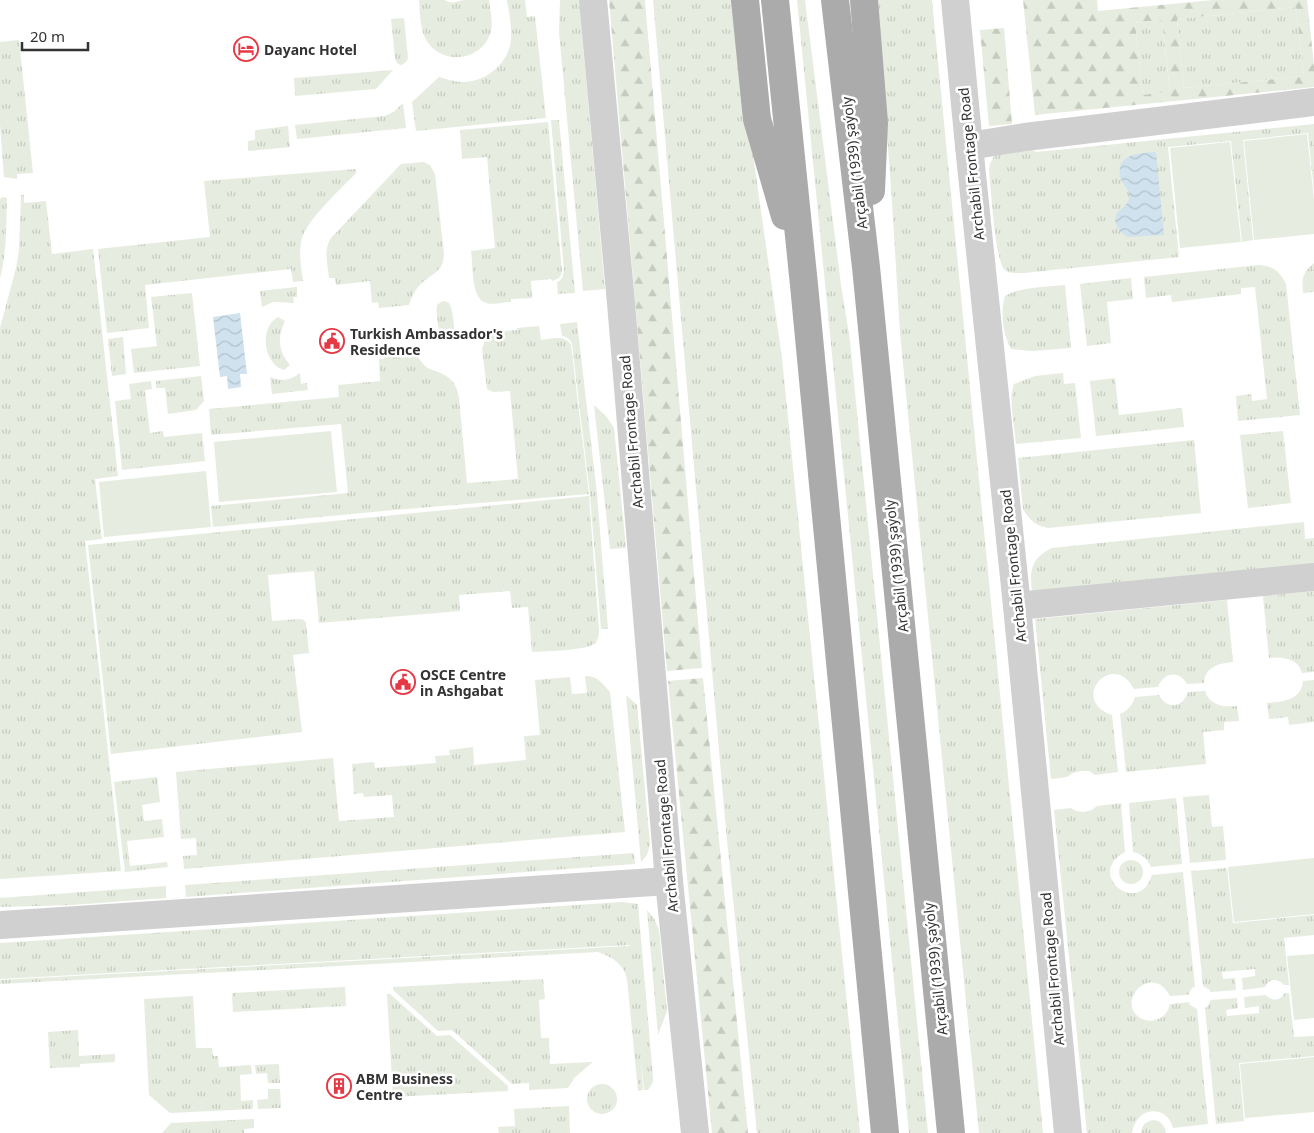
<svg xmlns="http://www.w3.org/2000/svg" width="1314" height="1133" font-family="'Noto Sans',sans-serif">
  <defs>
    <pattern id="grass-tufts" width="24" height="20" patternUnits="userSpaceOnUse" patternTransform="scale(1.25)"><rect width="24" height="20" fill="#e6ecdf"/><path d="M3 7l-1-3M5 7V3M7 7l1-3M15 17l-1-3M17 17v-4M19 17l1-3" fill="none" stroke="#c6cbc0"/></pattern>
    <pattern id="forest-firs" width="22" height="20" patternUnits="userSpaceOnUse" patternTransform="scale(1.25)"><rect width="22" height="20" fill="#e6ecdf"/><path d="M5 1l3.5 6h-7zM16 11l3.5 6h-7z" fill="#c6cbc0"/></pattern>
    <pattern id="water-waves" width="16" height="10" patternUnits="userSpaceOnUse" patternTransform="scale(1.25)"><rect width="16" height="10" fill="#cfe2ee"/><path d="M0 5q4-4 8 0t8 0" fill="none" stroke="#b2c2cd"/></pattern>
  </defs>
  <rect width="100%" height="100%" fill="#fff"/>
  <g fill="url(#grass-tufts)">
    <path d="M419,0H445C452,5 457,1 464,0C472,0 481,0 489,0C490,10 493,21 491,31C483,62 440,67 425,38C420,27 420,12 419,0Z"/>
    <path d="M507,0H525L527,17L535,16L546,118L416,131L412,102L439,77C447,79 455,82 462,82C485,83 510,63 511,39C512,27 509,12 507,0Z"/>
    <path d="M560,0H579L605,289L583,291L559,32Z"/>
    <path d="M653,0H736L749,127L782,358L860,1133H757L726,830Z"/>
    <path d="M797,0H805L841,285L850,341L928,1133H909Z"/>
    <path d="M877,0H932L1043,1133H979L900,333L892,202Z"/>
    <path d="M1296,7L1304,76L1184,88L1177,19Z"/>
    <path d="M404,18L408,57L407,61L402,65C398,65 396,62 395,58L391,19Z"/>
    <path d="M1162,20L1170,92L1143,95L1135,23Z"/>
    <path d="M19,40L33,173L17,174V179L4,177L0,124V42Z"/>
    <path d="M393,70L376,89L295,96L294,78Z"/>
    <path d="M403,103L406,128L297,139L295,125L385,116L395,111Z"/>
    <path d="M551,120H559L575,293L558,294L557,282C562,280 563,276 564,271Z"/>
    <path d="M548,122L562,271C561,278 558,279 552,281L551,279L531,281L532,298L511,299V302C503,302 491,306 484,302C471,296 473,263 471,251L495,248L487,157L462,159L460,130Z"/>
    <path d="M1314,124V192L1308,133L1243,140L1253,240L1242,242L1231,141L1168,147L1179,257L1024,273C1018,273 1009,274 1005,270C995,263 991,187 989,171L990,164L994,156L1029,149L1037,152Z"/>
    <path d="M288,126L290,147L248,151V141L255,140V131L256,130Z"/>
    <path d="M424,162L430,165L435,174L444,254C443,273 432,273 421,284C414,290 412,297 409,305L379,308L378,302L372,303L370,281L336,285L335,278H329C328,265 323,250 331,238L401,164Z"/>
    <path d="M356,169V173C341,189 304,222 301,242C299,255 301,268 303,281L293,282L291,269L145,285L149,328L107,333L98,249L210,237L204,181Z"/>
    <path d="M21,195H24V203L46,201L52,254L93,249L118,476L95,479L102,539L85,541L121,871L0,879V328L16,268L19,250Z"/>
    <path d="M3,197L7,198C6,225 7,252 0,278V199Z"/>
    <path d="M1314,263V292L1303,293C1302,278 1302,273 1314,263Z"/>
    <path d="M1259,265C1273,266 1280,271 1286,284L1300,415L1238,421L1236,396L1251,394L1252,401L1267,399L1255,287L1241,288V294L1172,302L1171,295L1146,298L1144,277Z"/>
    <path d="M1131,278L1133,299L1107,302L1111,343L1087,346L1080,284Z"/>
    <path d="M1065,285L1071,348L1032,351L1011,349C1003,334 1000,313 1005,296C1019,287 1047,287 1065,285Z"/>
    <path d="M297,287V297H293L294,303L273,302L262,307L260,291Z"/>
    <path d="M192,293L200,366L134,373L131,349L157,346L151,297Z"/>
    <path d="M445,301C446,302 448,302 449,303C453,308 455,331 454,338C438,352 436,314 437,305L441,302Z"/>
    <path d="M278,317L285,321C277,337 278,351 290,365L284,370C263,364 259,327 278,317Z"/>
    <path d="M577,322L597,494L608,629H601L590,495L572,344C570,340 567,336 562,336L560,324Z"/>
    <path d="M539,326L541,340C552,339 564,334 571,345L589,494L394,510L213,527L211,506L348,493L341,424L211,435L209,409L339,397L338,385L380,381L379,359H384L383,351L413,348C416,354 419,360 424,365C428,369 433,370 438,372C451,377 457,384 459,398L467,483L518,479L510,391L493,392L487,389L482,349L485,340L494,332L517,330V328Z"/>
    <path d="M123,337L126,374L112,376L108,339Z"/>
    <path d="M300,373L301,384L307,383L308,390L272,394L270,377C281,382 290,381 300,373Z"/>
    <path d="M1063,373L1064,384L1075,383L1081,438L1016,444C1015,428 1008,398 1014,384L1035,376Z"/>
    <path d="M201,376L204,401L196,410L168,414L165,388H156V381Z"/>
    <path d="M1115,378L1119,415L1182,408L1184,427L1096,436L1090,381Z"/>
    <path d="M151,381L152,389L145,390L150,433L163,431L164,437L202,433L205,461L122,470L115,401L131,399L129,384Z"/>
    <path d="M594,405L606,416L614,428L626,548L610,549Z"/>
    <path d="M1283,431L1291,503L1248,508L1240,435Z"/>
    <path d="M1194,440L1201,513L1048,528C1036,526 1029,520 1023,509L1018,458Z"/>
    <path d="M589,496L599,630C599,633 599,638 596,642C591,651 544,651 532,652L528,607L512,608L510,591L459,595L460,611L319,623L314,571L268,575L272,621L300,619L304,620L306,623L309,653L293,655L302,732L111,754L88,545Z"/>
    <path d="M1304,522L1305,539L1314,538V564L1032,593C1030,570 1030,559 1052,548Z"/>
    <path d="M1314,591V672L1302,673C1298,658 1283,657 1269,658L1263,596Z"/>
    <path d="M1227,600L1233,662C1219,663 1205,667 1204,683L1187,684C1179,670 1164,672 1158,687L1134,689C1113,649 1068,700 1112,715L1118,772L1095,775L1089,771H1081L1073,773L1067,777L1051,779L1035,619Z"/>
    <path d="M585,676C597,675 603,684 610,692L625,832L184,869L183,856L197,855L196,838L181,839L176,772L333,758L339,821L394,817L392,795L364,797L363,793L354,794L352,764L374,762L375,768L436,763L435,756L450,755L449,750L473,747L474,765L526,760L524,736L540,735L535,680L570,677L572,694L587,693Z"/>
    <path d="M1314,680V722L1289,725L1288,717L1269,719L1267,703C1282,702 1302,700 1303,681Z"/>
    <path d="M1205,691C1210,706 1223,707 1237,706L1239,721L1224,722V730L1203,732L1206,764L1126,772L1120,714C1128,710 1132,706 1135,697L1159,695C1167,710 1183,708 1188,692Z"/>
    <path d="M626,695L637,705L650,844L647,855L641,862Z"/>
    <path d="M157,777L160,802L142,805L144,821L162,819L164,837L127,841L130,866L167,862L168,867L125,872L114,782Z"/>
    <path d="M1209,795L1212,827L1223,826L1226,860L1190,863L1183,797Z"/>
    <path d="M1176,798L1182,864L1151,867C1147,858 1142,854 1133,852L1129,803Z"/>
    <path d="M1121,803L1125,852C1084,874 1139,918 1152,875L1183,872L1195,987L1192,988L1188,995L1170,996C1152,962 1115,1001 1140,1018C1145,1020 1150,1022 1155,1020C1164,1018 1168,1012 1170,1004L1189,1002L1190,1005L1197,1009L1208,1124L1173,1128C1167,1104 1136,1106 1132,1133H1087L1054,810L1071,808L1076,811L1084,812L1092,810L1097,806Z"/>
    <path d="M634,853L635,864L186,897L185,885Z"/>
    <circle cx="1131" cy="872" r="12"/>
    <path d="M1227,868L1233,923L1314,915V935L1284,938L1289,985H1284C1278,978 1269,978 1265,987L1243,990L1242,978L1255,976V969L1222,972L1223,979L1235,978L1236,990L1210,992V990L1203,986L1191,871Z"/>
    <path d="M166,886V898L72,905L0,907V898Z"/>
    <path d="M622,902L638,904L653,1077V1082L648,1090H644L641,1061L643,1090L638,1091L627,979C624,964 612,957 598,952L0,984V980L630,946V945L0,979V943Z"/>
    <path d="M647,910L654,918L659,930L667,1011L658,1035Z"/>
    <path d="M543,979L545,999L539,1000L541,1038H549L550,1064L593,1062L574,1078L568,1088L529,1090V1083L512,1084L452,1030L438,1031L393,990V987Z"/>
    <path d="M345,987L346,1006L233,1012L232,993Z"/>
    <path d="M1285,993H1289L1294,1037L1314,1036V1056L1239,1063L1244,1121L1216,1124L1205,1008L1207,1007L1211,1000L1237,998L1238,1008L1226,1010L1227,1016L1259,1013V1006L1245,1008L1244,997L1266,995C1272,1002 1280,1001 1285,993Z"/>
    <path d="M387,994H390L437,1036L450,1035L508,1086V1091L393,1097Z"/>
    <path d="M193,996L196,1048H212L213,1056H218L219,1067L251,1065L252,1074L240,1075L241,1101L253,1100V1109L170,1113L149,1095L144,999Z"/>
    <path d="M78,1030L79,1056L115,1054V1062L80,1064V1067L50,1068L48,1032Z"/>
    <path d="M279,1064L280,1083H268L267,1073L256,1074L255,1065Z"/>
    <circle cx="602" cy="1099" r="15"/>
    <path d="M268,1089H280L281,1108L258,1109L257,1100L268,1099Z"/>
    <path d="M569,1106L570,1133H499L498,1127L515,1126L514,1109Z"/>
    <path d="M254,1119V1128L244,1129V1133H162L171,1123Z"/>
    <path d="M1153,1120C1161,1121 1165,1125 1166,1133H1141C1142,1125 1145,1122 1153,1120Z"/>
  </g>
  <g fill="url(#forest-firs)" fill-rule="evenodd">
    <path d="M609,0H645L702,668L667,671Z"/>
    <path d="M1023,0H1097L1098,11L1213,0H1307L1314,65V87L1035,115ZM1296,7L1304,76L1184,88L1177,19ZM1162,20L1170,91L1143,95L1135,23Z"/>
    <path d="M1004,28L1012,124L989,126L980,30Z"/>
    <path d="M703,678L748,1133H712L668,681Z"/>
  </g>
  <g fill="#e6ecdf">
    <path d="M1307,134L1314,200V234L1254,240L1244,141Z"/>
    <path d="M1230,142L1241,242L1180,248L1170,148Z"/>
    <path d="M331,431L337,492L219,502L214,442Z"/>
    <path d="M206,471L211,527L104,537L99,482Z"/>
    <path d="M1314,858V914L1234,922L1228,867Z"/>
    <path d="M1314,954V1018L1294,1020L1287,956Z"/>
    <path d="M1314,1057V1112L1245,1118L1240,1064Z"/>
  </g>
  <g fill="url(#water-waves)">
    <path d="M1156,152L1164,235L1128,237C1119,233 1111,221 1118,212C1123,207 1129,204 1129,197C1130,191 1126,188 1123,183C1120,179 1119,173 1120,168C1122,153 1144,153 1156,152Z"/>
    <path d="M240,313L247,374H240L241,387L228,389L227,376L220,377L213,317Z"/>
  </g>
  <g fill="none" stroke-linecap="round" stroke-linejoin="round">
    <g stroke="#d0d0d0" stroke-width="28">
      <path d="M593,0L621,303L669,881L695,1133"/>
      <path d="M955,0L969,146L1017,606L1068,1133"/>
      <path d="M969,146L1025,137L1314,102"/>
      <path d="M1017,606L1314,577"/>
      <path d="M0,925L669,881"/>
    </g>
    <g stroke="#ababab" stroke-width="28">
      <path d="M745,0L757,119L785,216"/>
      <path d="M775,0L804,285L885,1133"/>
      <path d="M835,0L866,267L951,1133"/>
      <path d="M864,0L874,123L871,191"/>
    </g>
  </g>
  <defs>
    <symbol id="hotel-ring" viewBox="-11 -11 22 22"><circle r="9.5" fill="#fff" stroke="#e63946" stroke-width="1.5"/><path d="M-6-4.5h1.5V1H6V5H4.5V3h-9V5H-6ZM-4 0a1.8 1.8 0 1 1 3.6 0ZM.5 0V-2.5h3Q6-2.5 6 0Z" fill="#e63946"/></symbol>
    <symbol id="civic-ring" viewBox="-11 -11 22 22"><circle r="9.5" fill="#fff" stroke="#e63946" stroke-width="1.5"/><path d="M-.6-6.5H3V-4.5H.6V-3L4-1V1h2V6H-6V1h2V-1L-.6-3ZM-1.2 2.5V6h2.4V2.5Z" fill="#e63946"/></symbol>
    <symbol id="building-ring" viewBox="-11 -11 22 22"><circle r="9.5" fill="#fff" stroke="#e63946" stroke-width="1.5"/><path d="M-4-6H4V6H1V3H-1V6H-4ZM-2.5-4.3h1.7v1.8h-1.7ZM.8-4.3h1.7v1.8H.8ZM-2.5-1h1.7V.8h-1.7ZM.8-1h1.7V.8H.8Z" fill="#e63946"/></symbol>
  </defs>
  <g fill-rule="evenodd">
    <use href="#hotel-ring" x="232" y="35" width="28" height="28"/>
    <use href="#civic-ring" x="318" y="327" width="28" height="28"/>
    <use href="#civic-ring" x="389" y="668" width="28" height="28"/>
    <use href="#building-ring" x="325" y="1072" width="28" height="28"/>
  </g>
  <g text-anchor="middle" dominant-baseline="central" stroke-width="5" stroke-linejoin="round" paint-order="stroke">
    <g font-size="14" font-weight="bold" fill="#333" stroke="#fff" text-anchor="start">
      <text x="264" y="49">Dayanc Hotel</text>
      <text x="350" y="333">Turkish Ambassador's<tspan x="350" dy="16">Residence</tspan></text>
      <text x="420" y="674">OSCE Centre<tspan x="420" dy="16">in Ashgabat</tspan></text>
      <text x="356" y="1078">ABM Business<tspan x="356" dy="16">Centre</tspan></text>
    </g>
    <g font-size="14" fill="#333" stroke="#fff">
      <text transform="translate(854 163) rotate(-97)">Arçabil (1939) şaýoly</text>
      <text transform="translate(971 164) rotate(-96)">Archabil Frontage Road</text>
      <text transform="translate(631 432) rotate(-95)">Archabil Frontage Road</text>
      <text transform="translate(896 566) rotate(-96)">Arçabil (1939) şaýoly</text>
      <text transform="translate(1013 566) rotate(-96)">Archabil Frontage Road</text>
      <text transform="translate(666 836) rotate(-95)">Archabil Frontage Road</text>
      <text transform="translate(935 969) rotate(-96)">Arçabil (1939) şaýoly</text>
      <text transform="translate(1052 969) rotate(-95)">Archabil Frontage Road</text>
    </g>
  </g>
  <path d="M22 42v8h66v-8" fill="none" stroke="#333333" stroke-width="2.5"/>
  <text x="30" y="42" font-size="15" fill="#333333" stroke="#ffffff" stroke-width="4" paint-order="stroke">20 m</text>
</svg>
